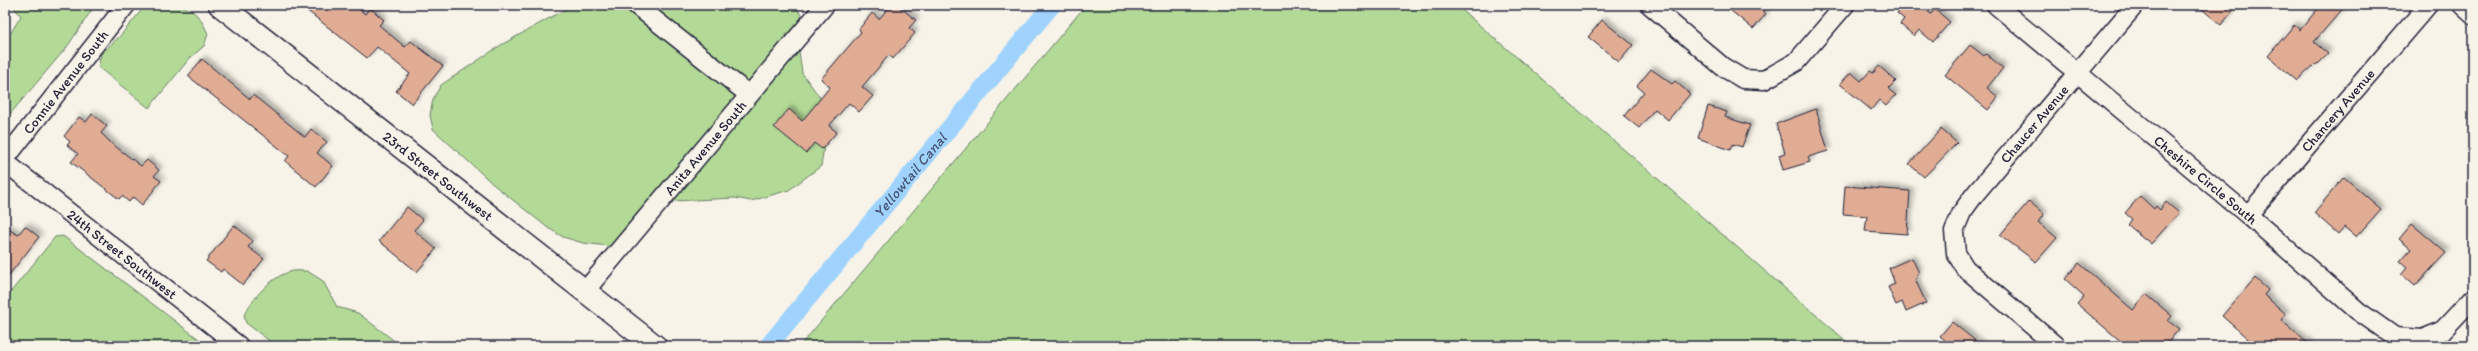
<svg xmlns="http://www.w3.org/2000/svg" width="2478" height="351" font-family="Itim,sans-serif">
  <defs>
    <filter id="shadow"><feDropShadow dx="3.5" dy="-3.5" stdDeviation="2" flood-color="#0004"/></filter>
  </defs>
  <rect width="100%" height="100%" fill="#f7f3e8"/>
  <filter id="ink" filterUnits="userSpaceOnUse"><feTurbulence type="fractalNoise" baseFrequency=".025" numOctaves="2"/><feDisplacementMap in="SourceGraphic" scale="8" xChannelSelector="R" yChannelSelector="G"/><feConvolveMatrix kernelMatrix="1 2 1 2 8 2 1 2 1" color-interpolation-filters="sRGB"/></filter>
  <g filter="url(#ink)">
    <g fill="#b2da96" stroke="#6a7e68">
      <path d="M12,5H95L67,47L5,120V32L10,34L21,16Z"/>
      <path d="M146,5C178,5 194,0 208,34L204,46L190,58L149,108L98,67L101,54L120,36Z"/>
      <path d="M573,5H796L802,18L798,44L802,73L824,103L829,115L821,166L789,190L751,201L735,198L674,201L639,233L617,247L583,243L563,237L548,228L494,185L433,129L430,115L433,99L441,85L501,45Z"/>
      <path d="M1086,5H1456L1852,346H800Z"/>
      <path d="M63,236L208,346H5V299L55,237Z"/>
      <path d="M307,271L323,281L337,307L358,313L401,346H276L246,323L244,315C253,298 270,278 289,272C294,270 302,271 307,271Z"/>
    </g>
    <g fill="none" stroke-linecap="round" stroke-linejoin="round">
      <path stroke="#9fd3fd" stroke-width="18" id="s1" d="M768,346L1052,5"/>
    </g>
    <g fill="#e0ac94" stroke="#22223b" filter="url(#shadow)">
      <path d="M300,5H354L365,14L370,8L384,20L379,25L405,47L411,41L443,66L412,104L396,91L410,74L377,47L367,58Z"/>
      <path d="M891,5H897L916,20L909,28L915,33L893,59L889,55L862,87L873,96L859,112L849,103L829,126L837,132L822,149L814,143L806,153L774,127L789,109L802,121L830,87L821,79L861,32L859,29L872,13L879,19Z"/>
      <path d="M1724,5H1756L1766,14L1753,29Z"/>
      <path d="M1904,5H1920L1931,14L1935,9L1950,22L1933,42L1919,30L1914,36L1900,24L1904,19L1897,13Z"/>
      <path d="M2197,5H2238L2221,25Z"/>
      <path d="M2321,5H2346L2314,42L2328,54L2316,66L2314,65L2297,81L2268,56L2294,25L2300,30Z"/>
      <path d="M1602,20L1633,45L1619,62L1588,37Z"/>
      <path d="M1970,45L1984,56L1986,54L2003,68L1987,88L1998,97L1988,110L1945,75Z"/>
      <path d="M202,59L250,99L253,95L305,137L311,129L327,142L317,153L333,166L316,187L285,161L289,156L188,76Z"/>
      <path d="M1879,66L1896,81L1888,89L1896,95L1886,106L1879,100L1871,110L1840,84L1851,72L1861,81L1870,71L1873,73Z"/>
      <path d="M1651,69L1672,84L1675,81L1690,94L1668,120L1655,109L1639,128L1624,116L1644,92L1637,86Z"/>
      <path d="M1708,106L1727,112L1725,117L1750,125L1742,147L1733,144L1730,150L1698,138Z"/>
      <path d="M1816,109L1828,151L1808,157L1810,162L1783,170L1779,155L1785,153L1776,124Z"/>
      <path d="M92,114L107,126L101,133L111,143L141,166L147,160L159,170L154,176L161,181L142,205L133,197L129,202L122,196L119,199L71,162L78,154L67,145L70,142L64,136L79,117L86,122Z"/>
      <path d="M1941,129L1957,143L1924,177L1909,164Z"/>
      <path d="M2344,177L2381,209L2356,237L2344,227L2338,234L2314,213Z"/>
      <path d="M1845,186L1910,191L1907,234L1865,231L1867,216L1843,214Z"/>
      <path d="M2140,196L2154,209L2156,206L2160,210L2166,202L2179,213L2151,244L2128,225L2132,219L2125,213Z"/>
      <path d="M2029,201L2044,214L2038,222L2057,238L2036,262L2000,235Z"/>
      <path d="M407,207L423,220L414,230L436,249L417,272L379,241Z"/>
      <path d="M2412,224L2446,253L2415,286L2401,274L2407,267L2400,261L2411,249L2399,239Z"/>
      <path d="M234,225L253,241L248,247L264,259L243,285L223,269L221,272L206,261Z"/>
      <path d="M25,226L39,237L5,280V227L18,235Z"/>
      <path d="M1912,258L1919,273L1916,275L1917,278L1915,279L1926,303L1906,312L1902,302L1896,305L1888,287L1895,284L1889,268Z"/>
      <path d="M2079,263L2133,310L2146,294L2172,316L2168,321L2179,329L2165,346H2132L2127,341L2124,344L2077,304L2084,296L2065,279Z"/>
      <path d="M2255,278L2268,290L2264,295L2286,314L2281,320L2311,346H2256L2222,316Z"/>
      <path d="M1952,322L1982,346H1952L1940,336Z"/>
    </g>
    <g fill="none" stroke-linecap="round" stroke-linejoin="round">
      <defs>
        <g id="street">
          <path d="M636,5L748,94"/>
          <path d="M1650,5L1723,67L1743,79L1764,80L1796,62L1845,5"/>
          <path id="s2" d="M1996,5L2248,215L2358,311L2395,337L2422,339L2442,331L2473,298"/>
          <path d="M2462,5L2473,15"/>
          <path id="s3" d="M5,159L126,5"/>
          <path id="s4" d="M5,162L239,346"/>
          <path id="s5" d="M2248,215L2428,5"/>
          <path id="s6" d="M585,291L825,5"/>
          <path id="s7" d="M2056,346L1965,268L1956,253L1954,231L1962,212L1975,194L2135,5"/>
        </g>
        <g id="secondary">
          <path id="s8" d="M220,5L655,346"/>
        </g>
      </defs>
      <use href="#street" stroke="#22223b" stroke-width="21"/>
      <use href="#secondary" stroke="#22223b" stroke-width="25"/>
      <use href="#street" stroke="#f7f3e8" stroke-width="18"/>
      <use href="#secondary" stroke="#f7f3e8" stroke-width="22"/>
    </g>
  </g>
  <g text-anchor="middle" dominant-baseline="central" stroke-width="3.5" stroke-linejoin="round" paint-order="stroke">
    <g font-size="14" fill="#22223b" stroke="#f7f3e8">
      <text stroke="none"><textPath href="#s3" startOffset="98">Connie Avenue South</textPath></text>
      <text stroke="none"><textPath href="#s5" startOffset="138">Chancery Avenue</textPath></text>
      <text stroke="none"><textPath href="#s7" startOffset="294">Chaucer Avenue</textPath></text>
      <text stroke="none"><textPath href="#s6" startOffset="187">Anita Avenue South</textPath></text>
      <text stroke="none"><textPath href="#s8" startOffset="277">23rd Street Southwest</textPath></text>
      <text stroke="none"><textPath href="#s2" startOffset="273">Cheshire Circle South</textPath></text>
      <text stroke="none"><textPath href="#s4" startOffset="149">24th Street Southwest</textPath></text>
    </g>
    <g font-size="15" font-style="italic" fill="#485775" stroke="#f7f3e8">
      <text stroke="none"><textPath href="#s1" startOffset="222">Yellowtail Canal</textPath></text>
    </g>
  </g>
  <rect width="2478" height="351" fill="none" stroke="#f7f3e8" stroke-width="20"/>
  <rect x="10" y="10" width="2458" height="331" fill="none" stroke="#22223b" stroke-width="1.5" filter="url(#ink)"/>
</svg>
